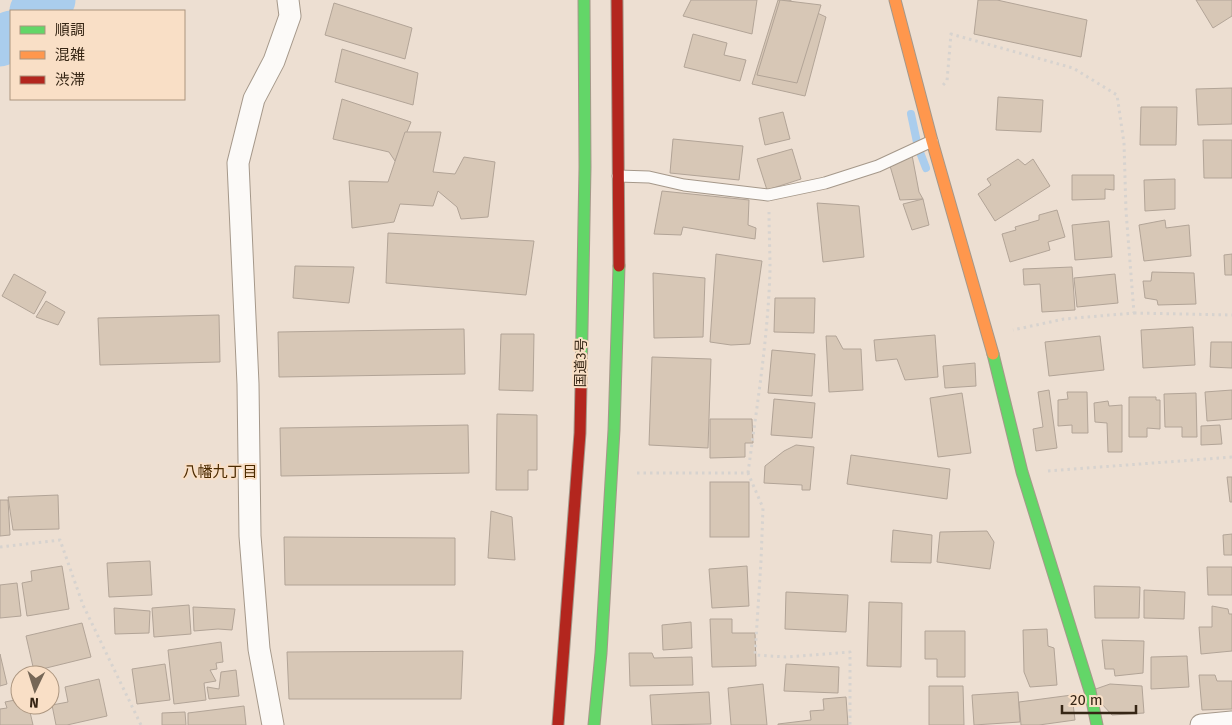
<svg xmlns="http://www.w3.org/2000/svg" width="1232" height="725" font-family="'Fira Sans','Noto Sans JP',sans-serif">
  <rect width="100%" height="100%" fill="#eddfd2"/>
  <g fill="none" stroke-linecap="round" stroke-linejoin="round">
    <path stroke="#aacded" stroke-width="8" d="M911,114L918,147L926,168"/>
    <g stroke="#aacded" stroke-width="45">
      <path d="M32,11L53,0"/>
      <path d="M0,44L11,33"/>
    </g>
  </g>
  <g fill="#d7c7b6" stroke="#b2a497">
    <path d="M691,0H757L752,34L683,16Z"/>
    <path d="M778,0H789L826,17L805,96L752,84Z"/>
    <path d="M780,0L821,5L797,83L757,75Z"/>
    <path d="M978,0H997L1087,20L1081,57L974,34Z"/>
    <path d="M1196,0H1232V16L1213,28Z"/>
    <path d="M334,3L412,28L405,59L325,35Z"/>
    <path d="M693,34L727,43L724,55L746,60L740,81L684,67Z"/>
    <path d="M342,49L418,73L413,105L335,82Z"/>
    <path d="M1232,88V124L1198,125L1196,89Z"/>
    <path d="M998,97L1043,100L1041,132L996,130Z"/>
    <path d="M342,99L411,122L395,161L389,152L333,139Z"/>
    <path d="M1141,107H1177L1176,145H1140Z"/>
    <path d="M783,112L790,139L765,145L759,118Z"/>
    <path d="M405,132H441L433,172L455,174L464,157L495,162L488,217L461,219L457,207L438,191L433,206L400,204L394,222L352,228L349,181L388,182Z"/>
    <path d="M673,139L743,146L739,180L670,173Z"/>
    <path d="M1203,140H1232V178H1204Z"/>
    <path d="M792,149L801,179L767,190L757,159Z"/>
    <path d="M912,155L919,192L923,199L900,200L888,159Z"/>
    <path d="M1018,159L1025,165L1033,159L1050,186L995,221L978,194L991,185L987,179Z"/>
    <path d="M1072,175H1114V190L1105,189V199L1072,200Z"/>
    <path d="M1175,179V209L1145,211L1144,180Z"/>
    <path d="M662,191L749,200L748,225L756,228L755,239L683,227L681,235L654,234Z"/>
    <path d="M923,199L929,225L912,230L903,204Z"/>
    <path d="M817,203L859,206L864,257L823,262Z"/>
    <path d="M1057,210L1065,237L1048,242L1050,250L1010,262L1002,234L1016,230L1015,227L1039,220V215Z"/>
    <path d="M1165,220L1166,228L1189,225L1191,256L1144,261L1139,225Z"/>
    <path d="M1109,221L1112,257L1075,260L1072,225Z"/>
    <path d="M388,233L534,241L526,295L386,283Z"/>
    <path d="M716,254L762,261L750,344L731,345L710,342Z"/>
    <path d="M1232,254V275H1225L1224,255Z"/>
    <path d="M295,266L354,267L349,303L293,298Z"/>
    <path d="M1072,267L1075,310L1042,312L1040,284L1024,285L1023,269Z"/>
    <path d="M1152,272L1194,273L1196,304L1158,305L1157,300L1145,298L1143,281H1151Z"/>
    <path d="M653,273L705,278L703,337L654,338Z"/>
    <path d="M14,274L46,292L34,314L2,296Z"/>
    <path d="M1115,274L1118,303L1077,307L1074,278Z"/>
    <path d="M775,298H815L814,333L774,332Z"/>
    <path d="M46,301L65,312L58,325L36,317Z"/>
    <path d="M219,315L220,362L100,365L98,318Z"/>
    <path d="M1193,327L1195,365L1143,368L1141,330Z"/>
    <path d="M464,329L465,374L279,377L278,332Z"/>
    <path d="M501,334H534L533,391L499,390Z"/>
    <path d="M935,335L938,377L905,380L897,359L876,361L874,340Z"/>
    <path d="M826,336H836L843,349H861L863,390L829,392Z"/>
    <path d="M1100,336L1104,370L1049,376L1045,342Z"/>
    <path d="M1211,342H1232V368L1210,367Z"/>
    <path d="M772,350L815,354L812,396L768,393Z"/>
    <path d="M652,357L711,359L708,448L649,445Z"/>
    <path d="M975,363L976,386L945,388L943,366Z"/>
    <path d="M1049,390L1057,448L1036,451L1033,429L1043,427L1038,392Z"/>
    <path d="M1232,390V419L1207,421L1205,392Z"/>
    <path d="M1067,392H1087L1088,433H1072V425L1058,426V400L1068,399Z"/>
    <path d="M962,393L971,453L938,457L930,398Z"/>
    <path d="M1196,393L1197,437H1182V427H1165L1164,394Z"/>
    <path d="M1129,397H1156V400H1160V429L1147,428V437H1129Z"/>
    <path d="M774,399L815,403L812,438L771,435Z"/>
    <path d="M1108,401L1109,406L1122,405V452H1108L1107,423L1095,422L1094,403Z"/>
    <path d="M497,414L537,415V470H528V490H496Z"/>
    <path d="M710,419H752L753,443H745V457L710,458Z"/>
    <path d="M468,425L469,473L281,476L280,428Z"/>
    <path d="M1220,425L1222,444L1201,445V426Z"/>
    <path d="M796,445L814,447L810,490H802V485L764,483L765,466L784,451Z"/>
    <path d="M851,455L950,469L947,499L847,484Z"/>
    <path d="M1227,477H1232V502H1230Z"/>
    <rect x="710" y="482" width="39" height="55"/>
    <path d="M58,495L59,529L13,530L8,497Z"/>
    <path d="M0,500H8L10,535L0,536Z"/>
    <path d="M491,511L512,517L515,560L488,558Z"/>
    <path d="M893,530L932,535L931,563L891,562Z"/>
    <path d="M987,531L994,542L990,569L937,562L940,532Z"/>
    <path d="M1232,534V555H1224L1223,535Z"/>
    <path d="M284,537L455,538V585H285Z"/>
    <path d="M150,561L152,595L109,597L107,563Z"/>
    <path d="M62,566L69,609L27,616L22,583L32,581L31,571Z"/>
    <path d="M747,566L749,606L712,608L709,569Z"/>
    <path d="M1207,567H1232V595H1208Z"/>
    <path d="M17,583L21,616L0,618V585Z"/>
    <path d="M1094,586L1140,587L1139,618H1095Z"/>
    <path d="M1144,590L1185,592L1184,619L1144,618Z"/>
    <path d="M786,592L848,595L846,632L785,629Z"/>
    <path d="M869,602L902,603L901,667L867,666Z"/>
    <path d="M189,605L191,634L154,637L152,608Z"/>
    <path d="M1212,606L1228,609L1229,614H1232V651L1201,654L1199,627H1212Z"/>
    <path d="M193,607L235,609L232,630L218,629L194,631Z"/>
    <path d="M114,608L150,611L149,633L115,634Z"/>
    <path d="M710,619H732V633H755L756,666L712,667Z"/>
    <path d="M691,622L692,648L663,650L662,625Z"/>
    <path d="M82,623L91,657L34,671L26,636Z"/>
    <path d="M1047,629L1048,646L1054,648L1057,685L1030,687L1024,672L1023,630Z"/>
    <path d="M925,631H965V677H937V659H925Z"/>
    <path d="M1102,640L1144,641L1143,673L1115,676L1114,669H1105Z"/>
    <path d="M221,642L223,662L216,663L217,669L210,670L216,681L204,683L206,700L174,704L168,650Z"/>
    <path d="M463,651L461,699H289L287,652Z"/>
    <path d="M629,653H652L654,658L692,657L693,685L630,686Z"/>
    <path d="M0,654L7,684L0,686Z"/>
    <path d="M1187,656L1189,687L1151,689V657Z"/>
    <path d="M165,664L170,700L137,704L132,669Z"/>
    <path d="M786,664L839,667L838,693L784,691Z"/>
    <path d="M236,670L239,696L209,699L207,687L219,689L221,672Z"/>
    <path d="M1199,675H1215L1217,681H1232V709L1202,710Z"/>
    <path d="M99,679L107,716L67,725H56L52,705L68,702L65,687Z"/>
    <path d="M763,684L767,725H731L728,688Z"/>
    <path d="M1110,684L1142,686L1144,713L1112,715L1090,691Z"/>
    <path d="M929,686H963L964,725H929Z"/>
    <path d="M709,692L711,724L652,725L650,695Z"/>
    <path d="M1018,692L1020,722L974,725L972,695Z"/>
    <path d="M1072,695L1075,720L1039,725H1021L1019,702Z"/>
    <path d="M846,697L848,725H778V724L811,720L810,711L824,710L823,699Z"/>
    <path d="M20,699V705H39L40,710L30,712L33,725H0V709L7,708L5,702Z"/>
    <path d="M244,706L246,725H188V713Z"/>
    <path d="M185,712L186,725H162V713Z"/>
  </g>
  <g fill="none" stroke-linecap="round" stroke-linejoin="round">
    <defs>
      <path id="lane" d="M618,176L649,177L684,185L768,195L825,183L878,166L932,141"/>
      <g id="street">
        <path d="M273,725L259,649L250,536L248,384L238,163L254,99L274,61L290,16L288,0"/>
        <path d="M1201,725L1232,722"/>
      </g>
      <g id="fast">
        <path d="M993,354L1022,472L1090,691L1097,725"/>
        <path d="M581,384L585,167L584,0"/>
        <path d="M594,725L601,653L614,430L619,266"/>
      </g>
      <path id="slow" d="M895,0L932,141L993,354"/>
      <g id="jam">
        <path d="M617,0L619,266"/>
        <path d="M558,725L580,433L581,384"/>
      </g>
    </defs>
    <use href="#lane" stroke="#a5988a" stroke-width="13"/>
    <use href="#street" stroke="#a5988a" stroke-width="23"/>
    <use href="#fast" stroke="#a5988a" stroke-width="13"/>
    <use href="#slow" stroke="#a5988a" stroke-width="13"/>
    <use href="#jam" stroke="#a5988a" stroke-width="13"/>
    <g stroke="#d7d3cf" stroke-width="3" stroke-dasharray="2.5 4" stroke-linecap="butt">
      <path d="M943,85L947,81L951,34L1073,68L1117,95L1124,143L1126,211L1134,313L1064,319L1013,330"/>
      <path d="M1134,313L1232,315"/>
      <path d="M1048,471L1232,457"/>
      <path d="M637,473H748L763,508L761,561L755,655L786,657L850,652V725"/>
      <path d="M748,473C757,405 768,338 770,270C770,251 769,231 769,212"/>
      <path d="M0,547L60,540L83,605L141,725"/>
    </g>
    <use href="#lane" stroke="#fcfaf8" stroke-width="11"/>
    <use href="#street" stroke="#fcfaf8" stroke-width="21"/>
    <use href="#fast" stroke="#63d668" stroke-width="11"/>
    <use href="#slow" stroke="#ff974d" stroke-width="11"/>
    <use href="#jam" stroke="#b3261e" stroke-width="11"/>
  </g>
  <g text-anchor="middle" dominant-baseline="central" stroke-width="4" stroke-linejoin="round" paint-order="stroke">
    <g font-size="14" fill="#362615" stroke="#f9dfc6">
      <text transform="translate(581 363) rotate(-89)">国道3号</text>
    </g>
    <g font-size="15" fill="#4c2b00" stroke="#f9dfc6">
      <text x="220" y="472">八幡九丁目</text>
    </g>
  </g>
  <rect x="10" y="10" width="175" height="90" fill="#f9dfc6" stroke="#ab957f"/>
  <rect x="20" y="26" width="25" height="8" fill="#63d668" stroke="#ab957f"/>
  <text x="55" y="35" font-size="15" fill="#362615">順調</text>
  <rect x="20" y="51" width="25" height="8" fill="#ff974d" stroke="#ab957f"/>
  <text x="55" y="60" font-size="15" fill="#362615">混雑</text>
  <rect x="20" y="76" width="25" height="8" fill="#b3261e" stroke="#ab957f"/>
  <text x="55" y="85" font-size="15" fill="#362615">渋滞</text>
  <g transform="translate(35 690) rotate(184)"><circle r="24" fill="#f9dfc6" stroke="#ab957f"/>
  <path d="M0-4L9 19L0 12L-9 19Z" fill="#766757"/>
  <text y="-8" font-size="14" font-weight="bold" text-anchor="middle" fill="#362615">N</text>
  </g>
  <path d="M1062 705v8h74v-8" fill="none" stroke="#362615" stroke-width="2.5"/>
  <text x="1070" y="705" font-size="15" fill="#362615" stroke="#f9dfc6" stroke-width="4" paint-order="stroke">20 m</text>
</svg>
